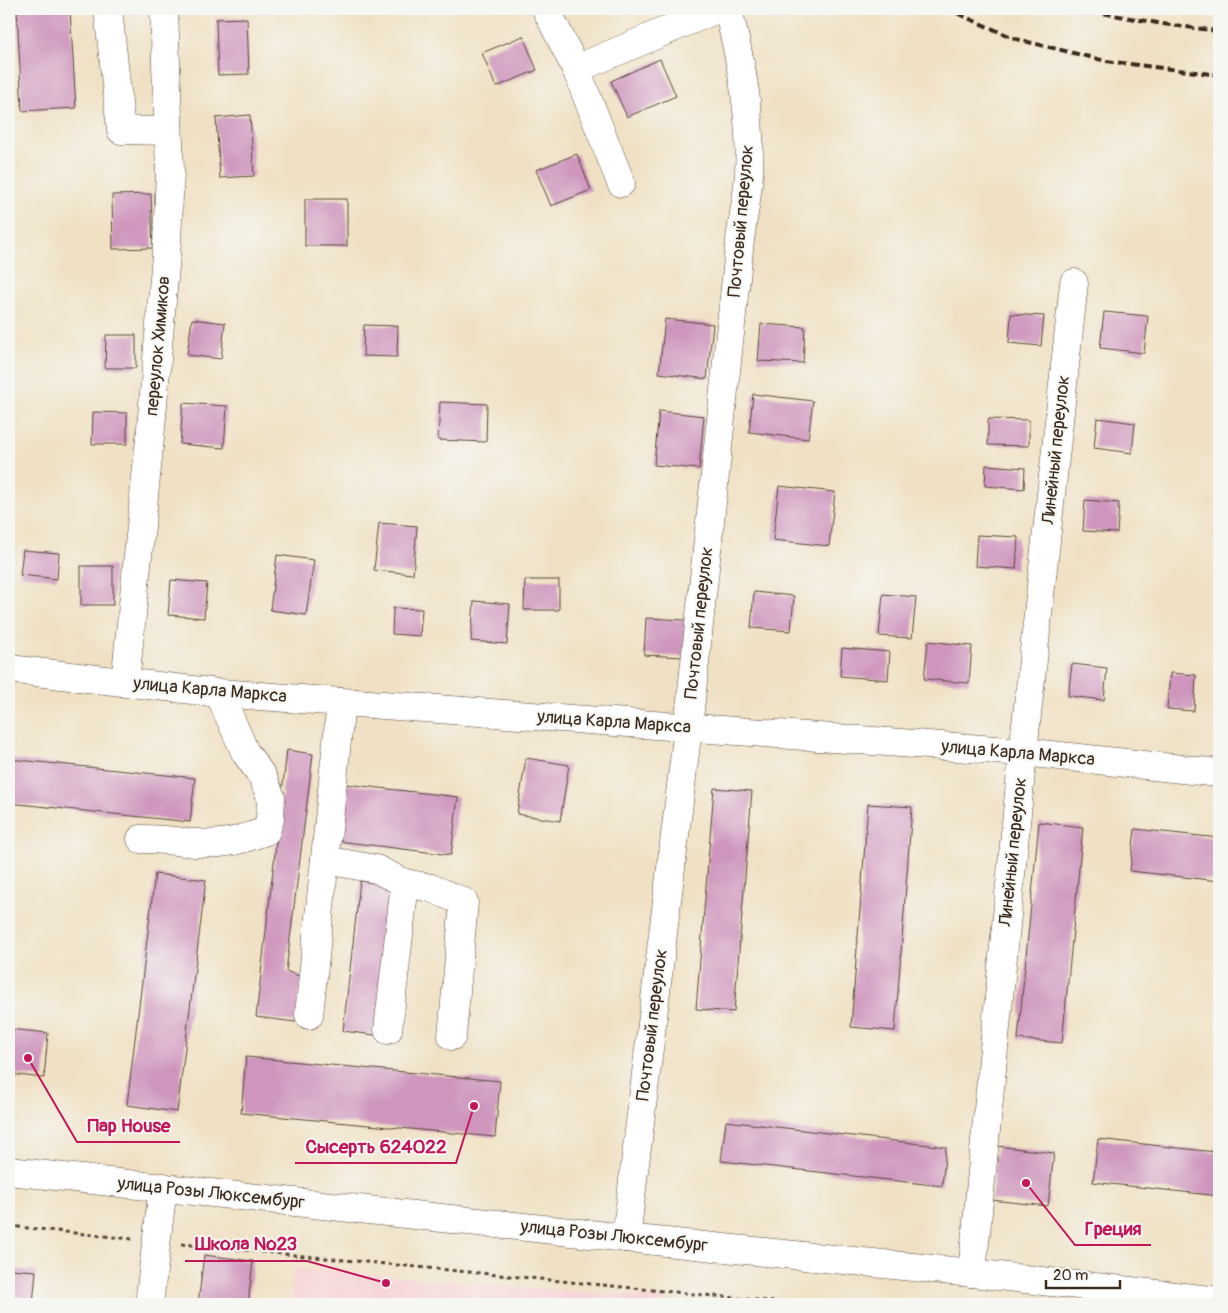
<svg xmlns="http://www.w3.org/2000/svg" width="1228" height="1313" font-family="Pangolin,sans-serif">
  <rect width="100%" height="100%" fill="#f6f6f2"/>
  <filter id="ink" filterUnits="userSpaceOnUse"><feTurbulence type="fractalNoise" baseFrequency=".02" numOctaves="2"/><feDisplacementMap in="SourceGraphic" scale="10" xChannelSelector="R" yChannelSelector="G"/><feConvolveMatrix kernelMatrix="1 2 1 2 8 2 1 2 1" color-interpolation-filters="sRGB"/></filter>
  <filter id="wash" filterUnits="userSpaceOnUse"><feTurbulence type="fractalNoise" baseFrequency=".0096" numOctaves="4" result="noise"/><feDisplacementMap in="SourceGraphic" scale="20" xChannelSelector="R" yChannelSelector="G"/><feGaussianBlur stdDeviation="1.12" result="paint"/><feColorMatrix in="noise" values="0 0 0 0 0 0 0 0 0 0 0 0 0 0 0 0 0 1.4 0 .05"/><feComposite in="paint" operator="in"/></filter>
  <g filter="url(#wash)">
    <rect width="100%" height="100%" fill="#f0e1c4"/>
    <path fill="#f7cfd1" d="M294,1268L664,1299V1304H291Z"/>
    <g id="blocks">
      <g fill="#cf96bd">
        <path d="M17,9H70L76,108L22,111Z"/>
        <path d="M247,18L249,74L218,75L216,19Z"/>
        <path d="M523,36L537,70L496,87L482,53Z"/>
        <path d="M660,59L676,96L627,117L611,81Z"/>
        <path d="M250,115L254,176L220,178L216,118Z"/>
        <path d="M577,154L591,190L551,206L536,170Z"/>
        <path d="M151,194L153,248L113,249L112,195Z"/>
        <rect x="305" y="199" width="42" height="47"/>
        <path d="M1104,312L1148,316L1144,353L1100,348Z"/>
        <path d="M1011,314L1044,316L1041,346L1009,343Z"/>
        <path d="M192,319L225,323L221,359L187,355Z"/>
        <path d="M665,319L713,324L707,379L659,373Z"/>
        <path d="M761,324L805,327L803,363L758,361Z"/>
        <path d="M364,325L398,326L397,357L363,356Z"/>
        <path d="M106,335H136V368H105Z"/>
        <path d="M753,394L813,401L808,439L749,432Z"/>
        <path d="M440,402L487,404L486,442L438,440Z"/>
        <path d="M183,403L227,406L224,448L180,444Z"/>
        <path d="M659,411L704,416L699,469L654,465Z"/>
        <path d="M93,412L127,413V444H92Z"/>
        <path d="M1097,418L1135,423L1132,453L1094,448Z"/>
        <path d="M988,419L1029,420V446L988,445Z"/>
        <path d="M986,465L1025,468L1024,489L985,486Z"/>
        <path d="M779,486L835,492L829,546L773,540Z"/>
        <path d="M1085,500L1119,503L1117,533L1083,531Z"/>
        <path d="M379,523L417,526L413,574L374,570Z"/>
        <path d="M977,535L1018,537L1016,569L975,566Z"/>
        <path d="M23,550L59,553L57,579L20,575Z"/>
        <path d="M277,555L314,560L306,615L270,610Z"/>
        <rect x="81" y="566" width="32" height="39"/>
        <path d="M171,580L207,583L204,618L168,615Z"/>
        <path d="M525,580H559V610H524Z"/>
        <path d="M754,592L794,596L791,631L751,628Z"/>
        <path d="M883,594L916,597L912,638L879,636Z"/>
        <path d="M474,601L510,604L507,644L471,641Z"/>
        <path d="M393,608L422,609L420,636L392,634Z"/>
        <path d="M646,618L686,620L684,657L644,655Z"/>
        <path d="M928,641L972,646L969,683L924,679Z"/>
        <path d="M842,648L890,652L888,680L840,676Z"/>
        <path d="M1072,664L1107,668L1104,700L1068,696Z"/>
        <path d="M1170,673L1196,675L1194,711L1167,709Z"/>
        <path d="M287,750L313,754L286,971L302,977L295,1022L256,1017Z"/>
        <path d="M526,758L569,765L560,821L517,814Z"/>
        <path d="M9,759L195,778L190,822L9,803Z"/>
        <path d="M345,784L458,797L451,855L338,841Z"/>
        <path d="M714,788L752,791L734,1012L696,1009Z"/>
        <path d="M868,804L912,807L895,1031L851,1027Z"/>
        <path d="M1039,822L1083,827L1062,1043L1018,1039Z"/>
        <path d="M1135,829L1219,838V881L1130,871Z"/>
        <path d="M155,874L206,880L177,1112L127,1105Z"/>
        <path d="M360,881L394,886L382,1036L343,1031Z"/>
        <path d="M9,1029L48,1033L44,1078L9,1074Z"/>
        <path d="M246,1057L500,1081L495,1137L241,1113Z"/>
        <path d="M1218,1120H1219V1196L1093,1182L1098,1139L1215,1152Z"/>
        <path d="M726,1121L946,1147L942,1186L721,1161Z"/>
        <path d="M997,1146L1054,1153L1048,1206L991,1200Z"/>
        <path d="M204,1255L253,1261L248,1304H198Z"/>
        <path d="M9,1269L36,1271L33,1304H9Z"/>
      </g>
    </g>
  </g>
  <g filter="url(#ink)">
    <use href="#blocks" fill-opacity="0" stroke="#564537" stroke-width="1"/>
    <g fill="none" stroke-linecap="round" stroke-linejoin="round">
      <defs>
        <g id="minor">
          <path d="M108,9L121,130L168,131"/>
          <path d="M546,9L576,69L621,183"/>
          <path d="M576,69L717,9"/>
          <path d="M9,669L219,693L1023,752L1219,773"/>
          <path d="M125,683L151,428L167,243L170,171L164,9"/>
          <path d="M141,839C170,838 199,847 228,842C241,840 254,835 266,831L270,819L271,797L262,776L245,752L219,693"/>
          <path d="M325,860L376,869L405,883L388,1030"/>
          <path d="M405,883L431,888L464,902L452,1036"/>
          <path d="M309,1015L341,702"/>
          <path d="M9,1171L626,1238L972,1273L1219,1301"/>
          <path d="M626,1238L688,728L740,240C743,217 748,194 749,172C752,116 741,62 728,9"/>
          <path d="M972,1273L1023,752L1074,283"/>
          <path d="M149,1304L163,1187"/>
        </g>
      </defs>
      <use href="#minor" stroke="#564537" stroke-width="29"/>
      <g stroke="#564537" stroke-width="3" stroke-dasharray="4 4" stroke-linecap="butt">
        <path d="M9,1226L132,1239"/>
        <path d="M181,1244L797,1304"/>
      </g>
      <use href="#minor" stroke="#fff" stroke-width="28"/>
      <g stroke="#3b2a1e" stroke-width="4" stroke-dasharray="8 4" stroke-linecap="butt">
        <path d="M947,9L1016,39L1106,61L1219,75"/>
        <path d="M1080,9L1163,24L1219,31"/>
      </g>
    </g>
  </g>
  <g text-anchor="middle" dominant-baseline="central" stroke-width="4" stroke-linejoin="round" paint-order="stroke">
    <g font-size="18" fill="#3b2a1e" stroke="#f6f6f2">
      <text transform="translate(741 221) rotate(-85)">Почтовый переулок</text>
      <text transform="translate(158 346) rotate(-85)">переулок Химиков</text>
      <text transform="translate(1056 450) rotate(-84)">Линейный переулок</text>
      <text transform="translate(699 623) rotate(-84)">Почтовый переулок</text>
      <text transform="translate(210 690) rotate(5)">улица Карла Маркса</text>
      <text transform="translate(614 722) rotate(4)">улица Карла Маркса</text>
      <text transform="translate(1018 753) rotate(5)">улица Карла Маркса</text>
      <text transform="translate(1013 852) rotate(-84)">Линейный переулок</text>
      <text transform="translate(652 1025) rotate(-83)">Почтовый переулок</text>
      <text transform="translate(211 1193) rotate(6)">улица Розы Люксембург</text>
      <text transform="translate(614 1236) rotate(6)">улица Розы Люксембург</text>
    </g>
  </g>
  <path fill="none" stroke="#c2185b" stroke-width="2" d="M28 1058L77 1142H180M474 1106L456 1163H295M1026 1183L1075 1245H1151M386 1283L307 1261H185"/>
  <g fill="#c2185b" stroke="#f6f6f2" stroke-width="2">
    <circle cx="28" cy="1058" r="5"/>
    <circle cx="474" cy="1106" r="5"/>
    <circle cx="1026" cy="1183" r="5"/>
    <circle cx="386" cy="1283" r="5"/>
  </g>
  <g font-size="19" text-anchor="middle" font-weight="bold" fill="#c2185b" stroke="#f6f6f2" stroke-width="4" stroke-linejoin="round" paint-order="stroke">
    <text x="129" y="1132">Пар House</text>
    <text x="376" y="1153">Сысерть 624022</text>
    <text x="1113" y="1235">Греция</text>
    <text x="246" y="1250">Школа №23</text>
  </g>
  <rect width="1228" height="1313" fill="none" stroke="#f6f6f2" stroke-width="30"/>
  <path d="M1046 1280v8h74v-8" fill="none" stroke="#3b2a1e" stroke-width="2.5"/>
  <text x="1053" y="1280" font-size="15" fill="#3b2a1e" stroke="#f6f6f2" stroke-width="4" paint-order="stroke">20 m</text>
</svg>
